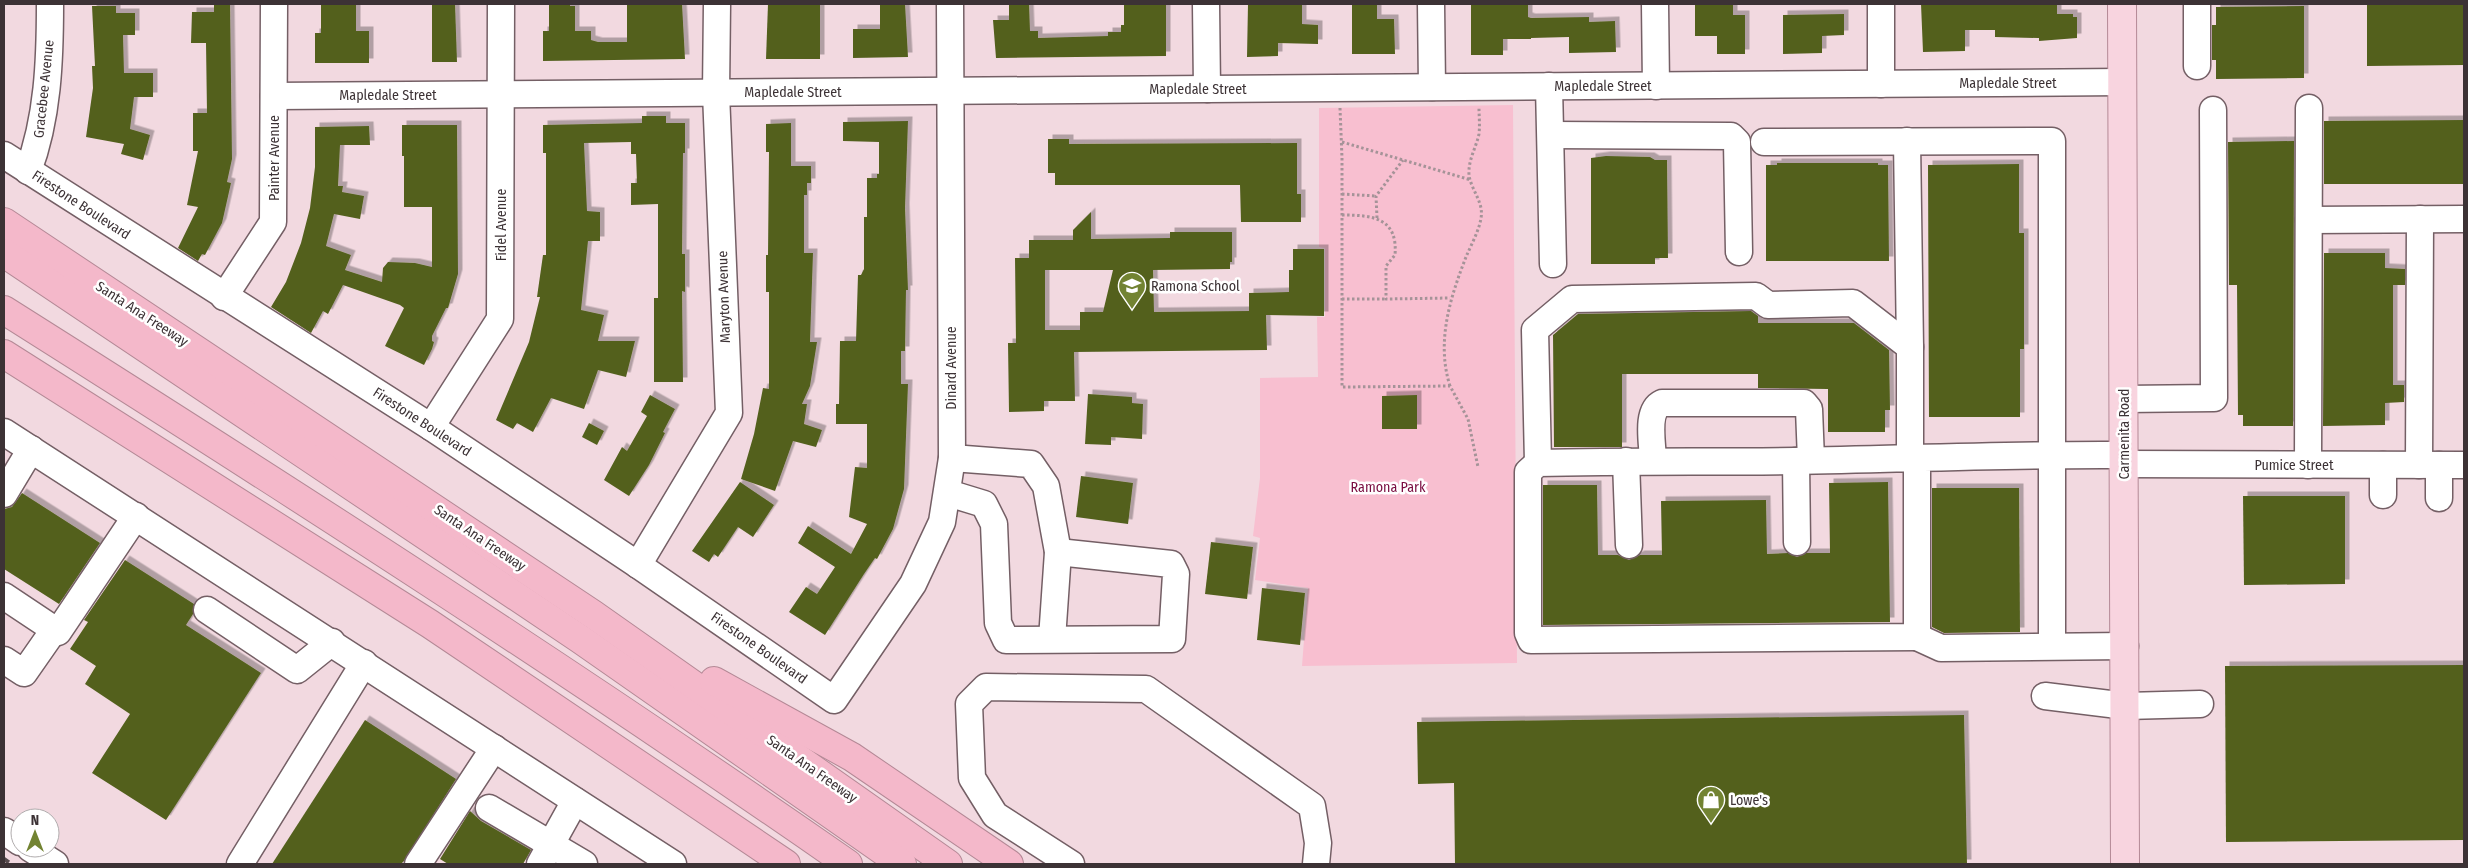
<svg xmlns="http://www.w3.org/2000/svg" width="2468" height="868" font-family="'Fira Sans Condensed',sans-serif">
  <defs>
    <filter id="shadow"><feDropShadow dx="4.5" dy="-4.5" stdDeviation="0" flood-color="#0004"/></filter>
  </defs>
  <rect width="100%" height="100%" fill="#f2d9e0"/>
  <path fill="#f8bfd0" d="M1513,105L1517,663L1302,666L1308,588L1255,580L1260,538L1253,536L1260,478V378L1318,377L1317,317H1325V248L1319,247V108Z"/>
  <g fill="#53601e" fill-rule="evenodd" filter="url(#shadow)">
    <path d="M214,4H230L232,159L227,182L231,183L222,223L205,255L202,254L198,261L178,248L198,207L187,205L198,151H193V113H207L206,43H191L192,12H214Z"/>
    <path d="M321,4H356V31H369V63H315V33H321Z"/>
    <path d="M432,4H455L457,62H432Z"/>
    <path d="M549,4H570V6H575V31H591V40L598,42H627V4H682L685,59L543,61V31H549Z"/>
    <path d="M768,4H820V59H766Z"/>
    <path d="M880,4H905L908,57L853,58V29H880Z"/>
    <path d="M1009,4H1029L1030,31H1038V38L1108,36V32H1121V25H1124V4H1166V56L996,58L993,20H1009Z"/>
    <path d="M1248,4H1302V24L1318,25V44L1278,43V56L1247,57Z"/>
    <path d="M1352,4H1377V19H1394L1395,54H1352Z"/>
    <path d="M1471,4H1528V17L1531,18L1589,17V22L1615,21L1616,52L1569,53V37L1531,38V39H1503V55H1471Z"/>
    <path d="M1695,4H1733V15H1745V54H1717V36H1695Z"/>
    <path d="M1921,4H2057V14H2073V17H2077V38L2039,41V38L1995,37V30H1965V51L1923,52Z"/>
    <path d="M2367,4H2464V65L2367,66Z"/>
    <path d="M92,6H116V13H135V35H123L124,73H153V97H134L130,129L150,135L143,160L121,154L124,144L86,137L93,88L92,66H95Z"/>
    <path d="M2304,6V78L2216,79V60H2212V25H2216V7Z"/>
    <path d="M1844,14V35L1822,36V53L1783,54V15Z"/>
    <path d="M642,116H666V123H685V153H683L682,254H685V292L682,291L683,382H654V298H658V204L631,205V183H637L636,154H631V142L584,143L587,211L600,212V241H588L581,310L604,315L598,341H635L626,377L598,370L584,409L551,398L533,432L517,423L513,429L496,420L529,342L540,297H537L543,255H546V153H543V125L642,123Z"/>
    <path d="M2464,120V184H2324V121Z"/>
    <path d="M908,121L905,208L908,290H906L905,351H901V384H908L904,489L893,529L877,559L875,558L864,574L825,635L789,612L806,587L817,594L835,567L798,543L808,526L851,554L867,524L849,517L855,467L867,468V424H836V404H839L840,341H856L858,275H861L864,269V217H867V178H877V174H879V142L843,141V122Z"/>
    <path d="M791,123V166H811V183H807V195H804V253H813L810,342H817L810,386L802,404H807L804,424L822,430L816,447L793,441L775,491L741,479L754,434L763,388L769,389V292H766V255H768L769,152H766V124Z"/>
    <path d="M402,125H457L458,274L448,308H446L432,336V341L434,342L432,349L424,365L385,346L404,308L400,305L343,285L328,314L323,311L311,333L271,307L286,282L301,243L310,208L315,167V127L369,126L370,145H340L338,186H343L342,192L364,196L360,219L334,214L326,246L351,255L345,270L382,282L383,268L388,262L415,263L432,267V207H404V156H402Z"/>
    <path d="M1048,139H1069V144L1297,143V194H1301V222H1241L1240,185H1055V173H1048Z"/>
    <path d="M2294,141L2293,426H2243V415H2238L2237,285H2229L2228,142Z"/>
    <path d="M1606,156L1650,157L1655,160H1667L1668,258H1655V264H1591V158Z"/>
    <path d="M1777,163H1878V165H1888L1889,261H1766V165H1777Z"/>
    <path d="M2019,164V233H2024V349H2020V417H1929L1928,165Z"/>
    <path d="M1091,212V239L1170,238V232H1232V262H1230V269L1153,270L1154,312L1249,311V293L1289,292V270H1293V249H1324V316L1266,315L1267,350L1074,352L1075,401H1044V411L1009,412L1008,343H1016L1015,258H1029V240H1073V230ZM1045,270H1113L1103,312H1080V330H1045Z"/>
    <path d="M2324,253H2385V268L2405,269V285H2393V385H2404V402L2385,403V425L2323,426Z"/>
    <path d="M1751,311L1758,316V323H1854L1889,350L1890,410H1885V432H1828V389L1758,388V374H1622V447H1554L1553,335L1578,314Z"/>
    <path d="M1088,394L1132,397V403L1143,404L1142,439L1111,437V445L1085,444Z"/>
    <path d="M650,395L675,409L663,432L665,433L649,465L629,496L604,480L622,447L627,451L647,416L641,412Z"/>
    <path d="M1417,395V429H1382V396Z"/>
    <path d="M589,423L604,431L597,445L582,437Z"/>
    <path d="M1081,476L1133,483L1128,524L1076,517Z"/>
    <path d="M740,482L774,505L753,537L738,527L718,557L714,554L709,562L692,551Z"/>
    <path d="M1888,482L1890,622L1543,625V485H1597L1598,555H1618L1629,560L1640,555H1662L1661,501L1766,500L1767,554L1788,553L1797,557L1806,553H1830L1829,483Z"/>
    <path d="M1932,488H2019L2020,632L1944,633L1932,627Z"/>
    <path d="M22,493L100,543L59,604L4,569V509L12,507Z"/>
    <path d="M2243,496H2345V584L2244,585Z"/>
    <path d="M1211,542L1253,547L1247,599L1205,594Z"/>
    <path d="M125,560L194,604L193,614L186,625L261,673L166,820L92,773L130,714L85,684L96,666L70,649L88,622L84,620Z"/>
    <path d="M1262,588L1305,593L1300,645L1257,640Z"/>
    <path d="M2464,665V840L2226,842L2225,666Z"/>
    <path d="M1964,715L1967,864H1455L1454,783L1418,784L1417,722Z"/>
    <path d="M365,720L456,779L404,861L401,864H272Z"/>
    <path d="M470,811L481,821L531,850L523,864H448L440,859Z"/>
  </g>
  <g fill="none" stroke-linecap="round" stroke-linejoin="round">
    <defs>
      <g id="minor">
        <path d="M1206,4L1207,89"/>
        <path d="M1431,4L1432,87"/>
        <path d="M1655,4L1656,86"/>
        <path d="M1881,4V84"/>
        <path d="M2197,66V4"/>
        <path d="M1549,86L1553,264"/>
        <path d="M274,96L2122,82"/>
        <path d="M1551,135L1731,136L1737,142L1739,252"/>
        <path d="M1907,141L1910,347"/>
        <path d="M1764,142L2052,141V646"/>
        <path d="M4,155L431,427L638,565L834,700L913,584L942,522L952,458L950,4"/>
        <path d="M28,171C48,118 50,60 50,4"/>
        <path d="M2309,220L2464,219"/>
        <path d="M224,297L273,222L274,4"/>
        <path d="M2124,399L2214,398L2213,110"/>
        <path d="M431,427L500,319L501,4"/>
        <path d="M4,432L673,864"/>
        <path d="M1917,457V637L1531,640L1528,633V472L1538,463C1623,461 1709,462 1795,461C1905,459 2014,454 2124,455"/>
        <path d="M952,458L1031,464L1046,486L1058,552L1052,639"/>
        <path d="M1626,461L1629,545"/>
        <path d="M1653,461C1653,445 1645,411 1662,403H1804L1809,409L1811,460"/>
        <path d="M1796,461L1797,542"/>
        <path d="M1538,463L1535,330L1572,299L1756,296L1768,305L1853,303L1910,347V457"/>
        <path d="M2124,464L2464,465"/>
        <path d="M2308,465L2309,108"/>
        <path d="M2383,465V495"/>
        <path d="M2419,465L2420,219"/>
        <path d="M948,493L984,504L994,524L998,623L1006,640L1172,639L1176,574L1171,564L1058,552"/>
        <path d="M4,494L31,449"/>
        <path d="M2439,498V465"/>
        <path d="M638,565L729,413L716,93L717,4"/>
        <path d="M4,596L58,632L136,516"/>
        <path d="M207,610L297,670L332,642"/>
        <path d="M1917,637L1941,648L2125,646"/>
        <path d="M4,660L24,673L54,630"/>
        <path d="M2045,696L2126,706L2200,704"/>
        <path d="M489,808L584,864"/>
        <path d="M4,831L20,842"/>
        <path d="M30,848L55,864"/>
        <path d="M240,864L364,663"/>
        <path d="M418,864L494,748"/>
        <path d="M540,864L575,801"/>
        <path d="M1071,864L995,815L972,778L969,704L986,687L1146,689L1312,806L1318,843L1316,864"/>
      </g>
      <path id="major" d="M2122,4L2125,864"/>
      <g id="highway">
        <path d="M4,222L594,615L948,864"/>
        <path d="M4,253L580,639L902,864"/>
        <path d="M4,310C289,490 572,672 848,864"/>
        <path d="M4,354L430,624L786,864"/>
        <path d="M714,681L852,757L1009,864"/>
      </g>
    </defs>
    <use href="#minor" stroke="#745f65" stroke-width="29"/>
    <use href="#major" stroke="#b48996" stroke-width="30"/>
    <use href="#highway" stroke="#b48996" stroke-width="30"/>
    <g stroke="#a59398" stroke-width="3" stroke-dasharray="2.5 2.5" stroke-linecap="butt">
      <path d="M1340,108L1342,158V387L1450,386L1468,419L1478,467"/>
      <path d="M1342,142L1471,180"/>
      <path d="M1342,194L1376,196"/>
      <path d="M1342,215C1373,215 1398,218 1395,255L1386,266V299L1450,298"/>
      <path d="M1377,218L1376,196L1403,160"/>
      <path d="M1342,299H1386"/>
      <path d="M1450,386C1436,342 1450,298 1466,257C1471,245 1479,231 1481,218C1484,202 1471,190 1469,175C1468,160 1476,148 1479,134C1480,125 1479,116 1479,108"/>
    </g>
    <use href="#minor" stroke="#fff" stroke-width="26"/>
    <use href="#major" stroke="#f8d4df" stroke-width="28"/>
    <use href="#highway" stroke="#f4b8ca" stroke-width="28"/>
    <path stroke="#574b4e" stroke-width="4" stroke-dasharray="6 6" stroke-linecap="butt" d="M4,859L11,864"/>
  </g>
  <defs>
    <symbol id="school-pin" viewBox="-11 -11 22 30"><path d="M0 17L-7.5 6A9.5 9.5 0 1 1 7.5 6Z" fill="#728332" stroke="#fff"/><path d="M0-5L7-2L0 1L-7-2ZM-4 1L0 2.5L4 1V4Q0 6-4 4Z" fill="#fff"/></symbol>
    <symbol id="shop-pin" viewBox="-11 -11 22 30"><path d="M0 17L-7.5 6A9.5 9.5 0 1 1 7.5 6Z" fill="#728332" stroke="#fff"/><path d="M-5-2.5h2.3a2.7 3.5 0 0 1 5.4 0H5L5.5 6h-11ZM-1.5-2.5h3a1.5 2.3 0 0 0-3 0Z" fill="#fff"/></symbol>
  </defs>
  <g fill-rule="evenodd">
    <use href="#school-pin" x="1116" y="270" width="32" height="43"/>
    <use href="#shop-pin" x="1695" y="784" width="32" height="43"/>
  </g>
  <g text-anchor="middle" dominant-baseline="central" stroke-width="5" stroke-linejoin="round" paint-order="stroke">
    <g font-size="14" fill="#3c3235" stroke="#fff">
      <text x="2008" y="83">Mapledale Street</text>
      <text x="1603" y="86">Mapledale Street</text>
      <text transform="translate(44 89) rotate(-84)">Gracebee Avenue</text>
      <text x="1198" y="89">Mapledale Street</text>
      <text x="793" y="92">Mapledale Street</text>
      <text x="388" y="95">Mapledale Street</text>
      <text transform="translate(274 158) rotate(-90)">Painter Avenue</text>
      <text transform="translate(81 205) rotate(33)">Firestone Boulevard</text>
      <text transform="translate(501 225) rotate(-90)">Fidel Avenue</text>
      <text transform="translate(724 297) rotate(-92)">Maryton Avenue</text>
      <text transform="translate(142 314) rotate(33)">Santa Ana Freeway</text>
      <text transform="translate(951 368) rotate(-90)">Dinard Avenue</text>
      <text transform="translate(422 422) rotate(33)">Firestone Boulevard</text>
      <text transform="translate(2124 434) rotate(-90)">Carmenita Road</text>
      <text x="2294" y="465">Pumice Street</text>
      <text transform="translate(480 538) rotate(34)">Santa Ana Freeway</text>
      <text transform="translate(759 648) rotate(35)">Firestone Boulevard</text>
      <text transform="translate(812 769) rotate(35)">Santa Ana Freeway</text>
    </g>
    <g font-size="14" fill="#3c3235" stroke="#fff" text-anchor="start">
      <text x="1151" y="286">Ramona School</text>
      <text x="1730" y="800">Lowe's</text>
    </g>
    <g font-size="14" fill="#790c40" stroke="#fff">
      <text x="1388" y="487">Ramona Park</text>
    </g>
  </g>
  <rect width="2468" height="868" fill="none" stroke="#3c3235" stroke-width="10"/>
  <g transform="translate(35 833)"><circle r="24" fill="#ffffff" stroke="#b1adae"/>
  <path d="M0-4L9 19L0 12L-9 19Z" fill="#728332"/>
  <text y="-8" font-size="14" font-weight="bold" text-anchor="middle" fill="#3c3235">N</text>
  </g>
</svg>
